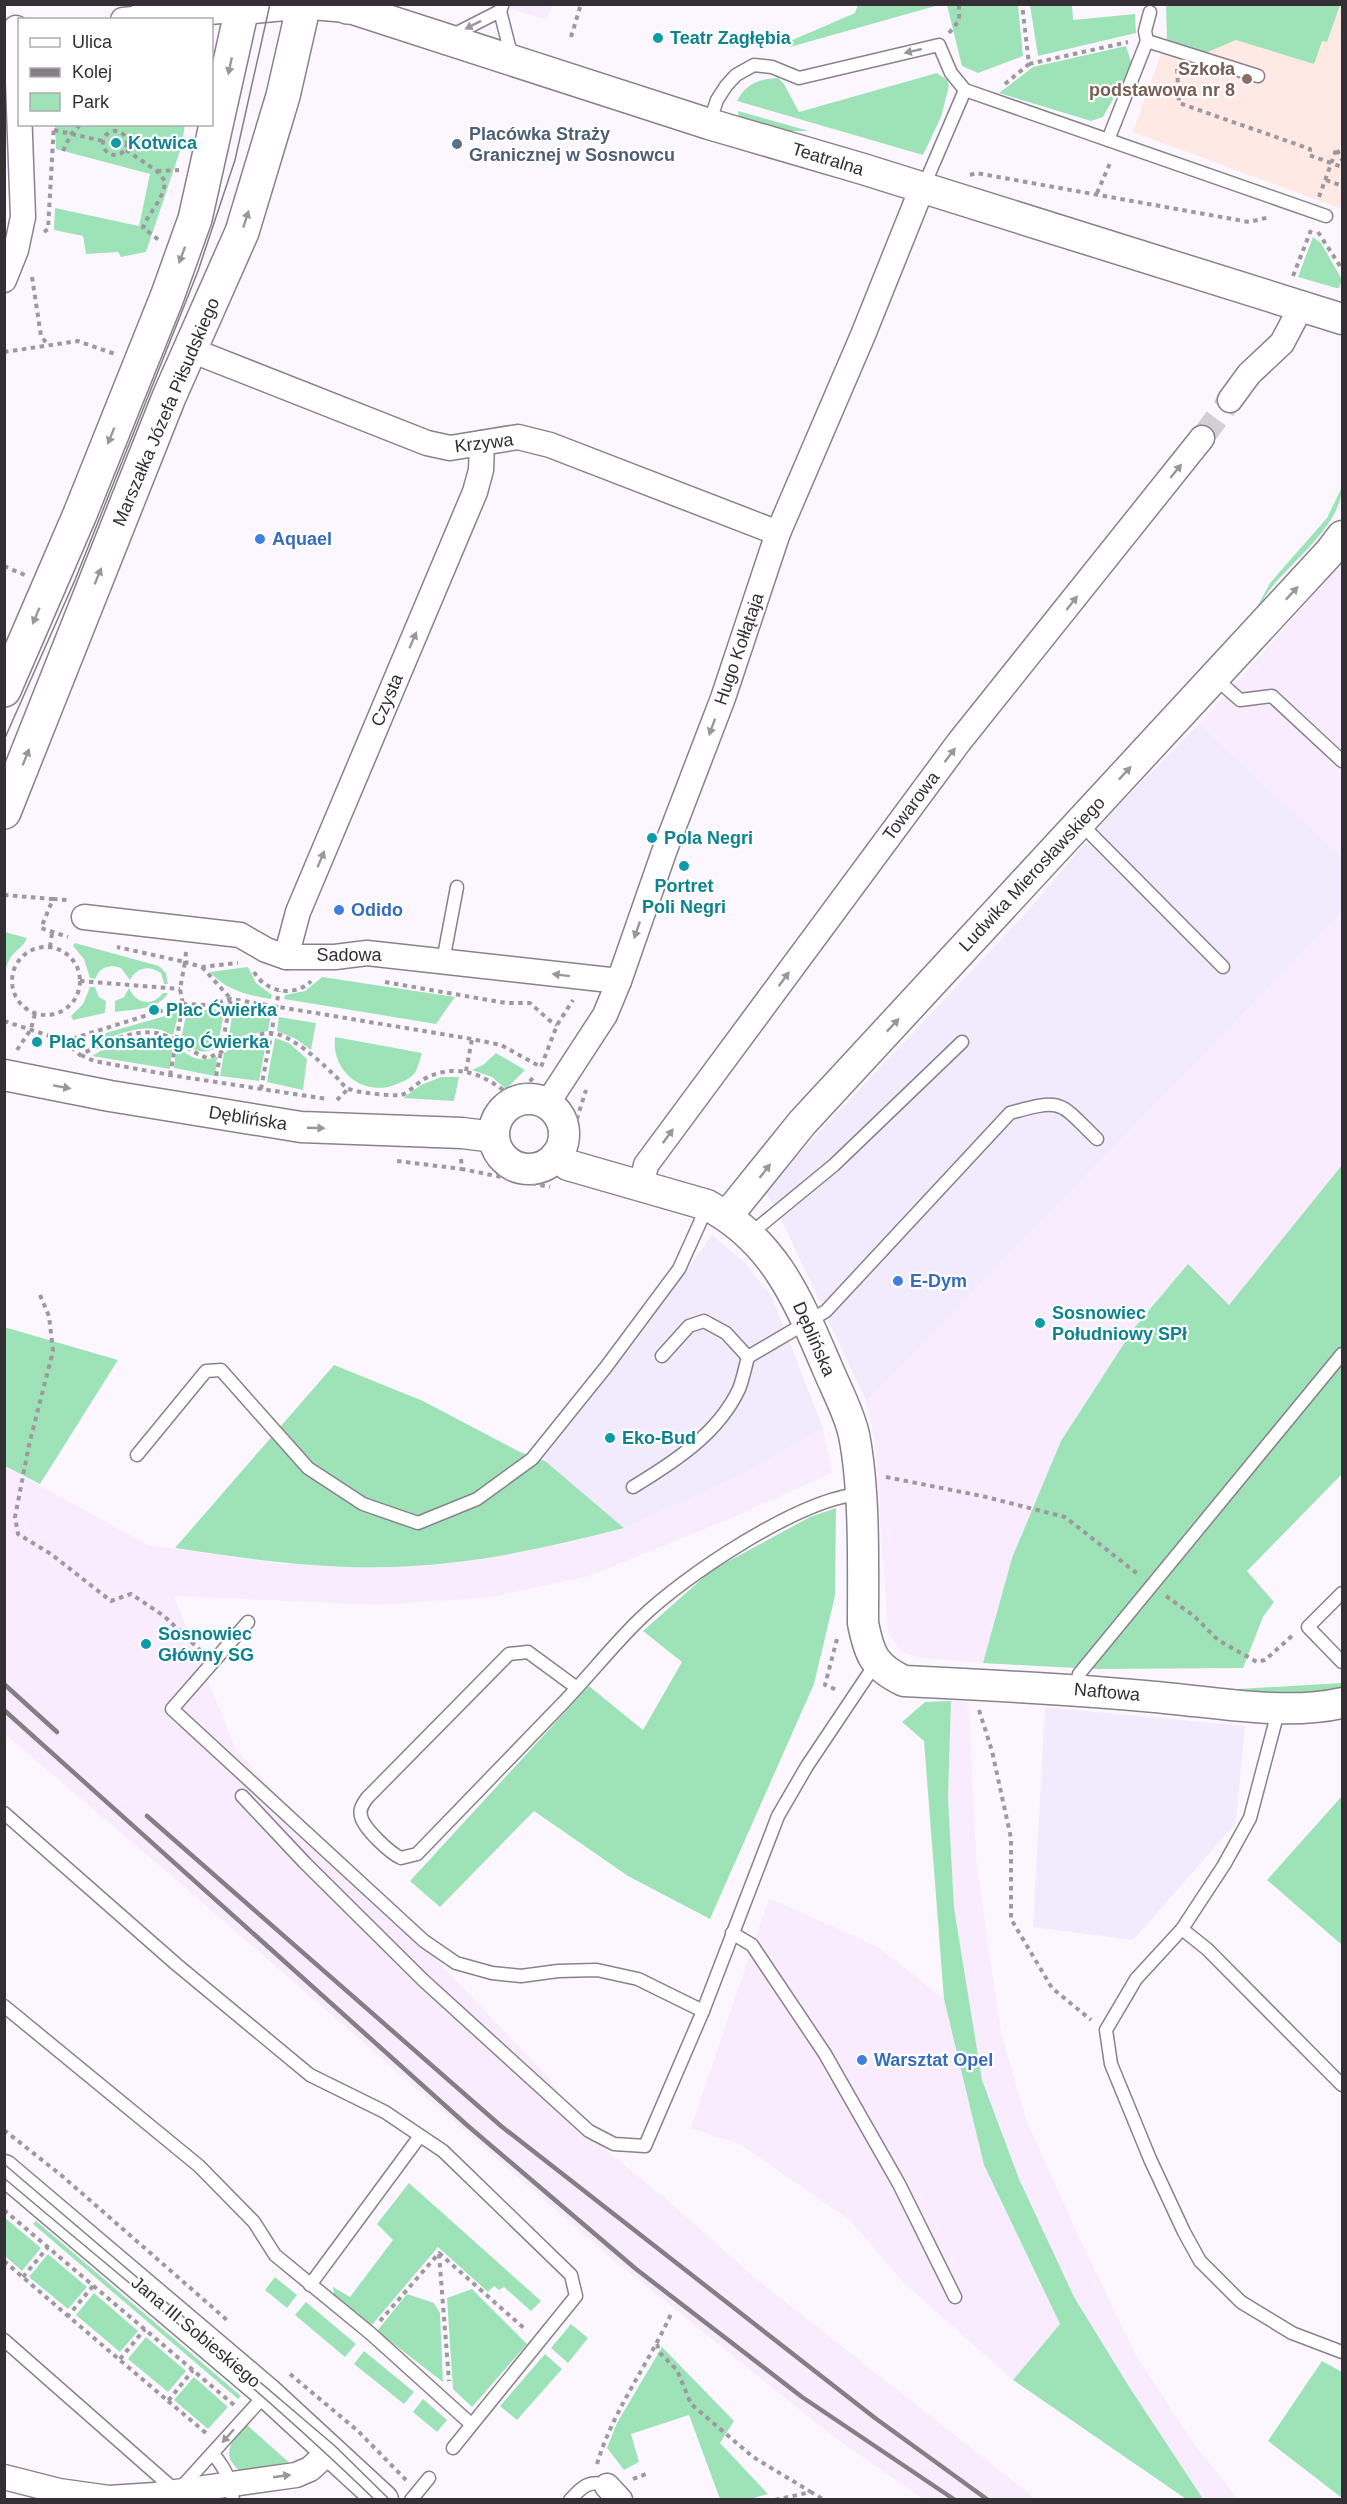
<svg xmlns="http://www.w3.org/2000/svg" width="1347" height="2504" font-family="Helvetica,sans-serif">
  <rect width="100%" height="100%" fill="#fcf7fe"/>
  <g fill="#f9ecfe">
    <path d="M498,5H552L547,20Z"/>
    <path d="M1342,556V858L1199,724L1298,613Z"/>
    <path d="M1342,912V1165L1229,1305L1188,1264L1134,1328L1061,1441L1012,1558L983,1663L920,1658L902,1652L888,1633L875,1443L866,1401Z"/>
    <path d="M823,1428L832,1473L722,1522L589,1576L492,1597L379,1605L174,1596L236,1750L551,2080L578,2127L672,2204L755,2278L1036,2499H923L830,2434L611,2258L181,1884L5,1734L4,1466L148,1545L277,1563L348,1567L558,1545L624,1528L738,1476Z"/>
    <path d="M951,1701H969L976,1855L989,1951L1002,2036L1026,2119L1077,2233L1136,2355L1194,2444L1238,2499H1203L1128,2385L1074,2297L1019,2179L982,2080L954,1908L948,1798Z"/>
    <path d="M769,1898L878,1947L944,1999L984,2165L1060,2324L1013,2380L904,2283L850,2220L741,2145L691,2128Z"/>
  </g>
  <g fill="#f1ebfd">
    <path d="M1199,724L1342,858V912L866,1401L777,1210L764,1192L790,1163L1025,914L1108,816Z"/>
    <path d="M712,1235L743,1261L771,1295L823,1428L738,1476L624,1528L545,1461L544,1457L635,1342Z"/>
    <path d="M1045,1707L1245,1726L1236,1823L1133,1940L1033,1927Z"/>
  </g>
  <path fill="#ffe9e5" d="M1254,5H1342V209L1133,132L1171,25Z"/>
  <g fill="#9de3b7">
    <path d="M858,4H939V5L790,47V41L855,13Z"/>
    <path d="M947,5H1018L1023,56L978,73L962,66Z"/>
    <path d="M1030,5H1072L1073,20L1135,14L1136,33L1038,56Z"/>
    <path d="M1166,5H1340L1327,42L1322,41L1314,64L1236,40L1198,56L1167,39Z"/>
    <path d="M1126,46L1132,65L1103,117L1091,121L999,93L1033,67Z"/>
    <path d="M937,73L947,80L949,86L941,117L923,155L737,101C746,83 759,79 778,78L784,84L799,112Z"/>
    <path d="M738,111L809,131H772L739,119Z"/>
    <path d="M55,125H185L181,148L146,252L121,257L118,252L86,254L83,236L54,230L55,208L139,226L150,174L56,149Z"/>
    <path d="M1313,237L1321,243L1340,276L1342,280L1339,288H1336L1298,277Z"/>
    <path d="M1342,487C1342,523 1294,560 1272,587C1262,599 1256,613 1247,626L1270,583L1327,518Z"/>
    <path d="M5,932L27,938C22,951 9,950 5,973Z"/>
    <path d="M75,943L159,966L166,973L168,984H164L161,973C149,965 137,967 130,980L121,968C109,964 100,967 95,979L90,978L84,959L73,946Z"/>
    <path d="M248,967L256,983L272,995L271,999C248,995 227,991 210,972Z"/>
    <path d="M322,977L455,997L436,1024L284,999L285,995L305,991Z"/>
    <path d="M90,987H95L99,997L106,1001L105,1013L73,1020L71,1016L83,1004Z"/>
    <path d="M129,988C136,1004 152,1007 163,993H168C159,1010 133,1009 115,1012V1001L124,997Z"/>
    <path d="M225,1009L217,1048C202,1055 192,1051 181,1039L187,1011Z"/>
    <path d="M233,1009L271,1014L268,1031L245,1035L228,1043Z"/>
    <path d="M179,1012L173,1035C167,1033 161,1029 155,1029C134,1026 107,1038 90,1048L96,1037L109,1032Z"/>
    <path d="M279,1017L316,1023L311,1050L296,1039L277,1031Z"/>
    <path d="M150,1037L173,1043L170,1069L92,1056L107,1047Z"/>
    <path d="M335,1037L422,1053C420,1058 419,1065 416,1071C412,1078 404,1081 397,1084C364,1098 331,1072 335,1037Z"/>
    <path d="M267,1038L259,1081L220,1076L224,1053L247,1041Z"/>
    <path d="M275,1038L289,1043L307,1059L303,1090L267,1082Z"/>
    <path d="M180,1049C193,1059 201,1062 217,1057L215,1076L174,1068L176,1052Z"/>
    <path d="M496,1053L525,1070L506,1089L492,1077L472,1070L483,1065Z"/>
    <path d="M441,1077H459L454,1101L403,1098L421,1085Z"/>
    <path d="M1342,1165V1474L1247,1571L1274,1602L1263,1617L1243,1668L1093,1669L983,1663L1012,1558L1061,1441L1134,1328L1188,1264L1229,1305Z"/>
    <path d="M4,1327L118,1360L40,1484L5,1466Z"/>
    <path d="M334,1365L423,1401L520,1452L545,1461L624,1528C554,1546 484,1562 412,1566C332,1571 254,1560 175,1548Z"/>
    <path d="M836,1508L835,1596L814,1684L710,1919L628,1876L534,1811L440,1907L410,1881L589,1686L643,1730L682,1662L643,1631L712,1570L810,1517Z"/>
    <path d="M1342,1683V1692L1306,1695L1221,1690Z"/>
    <path d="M951,1701L948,1798L954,1908L982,2080L1019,2179L1074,2297L1128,2385L1203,2499H1186L1013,2380L1060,2324L984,2165L944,1999L924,1741L902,1722L925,1702Z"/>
    <path d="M1342,1796V1945L1267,1880Z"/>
    <path d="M409,2183L541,2301L531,2311L504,2287L499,2290L494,2286L488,2292L438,2247L371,2326L335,2300L333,2287L350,2297L393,2240L377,2224Z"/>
    <path d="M4,2217L41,2248L22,2271L5,2256Z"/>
    <path d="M36,2221L241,2396L238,2399L33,2224Z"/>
    <path d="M48,2254L87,2287L68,2309L29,2277Z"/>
    <path d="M275,2277L297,2295L287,2308L265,2290Z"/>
    <path d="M472,2289L527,2344L472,2407L453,2389L447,2298Z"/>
    <path d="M94,2293L138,2331L120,2352L76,2315Z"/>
    <path d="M407,2294L434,2303L440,2313L443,2382L377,2331Z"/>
    <path d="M306,2302L356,2344L345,2357L295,2315Z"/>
    <path d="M571,2324L588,2338L568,2363L551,2348Z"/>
    <path d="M146,2337L186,2371L168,2392L128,2359Z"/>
    <path d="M662,2347L734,2421L720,2443L768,2494L750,2499H720L689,2415L631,2434L639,2462L624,2470L607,2448L617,2423Z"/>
    <path d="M364,2351L414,2392L404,2404L354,2364Z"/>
    <path d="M545,2354L562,2369L517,2420L500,2406Z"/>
    <path d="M1322,2361L1342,2372V2498L1268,2441Z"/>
    <path d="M194,2377L228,2407L208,2429L174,2400Z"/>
    <path d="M423,2399L447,2420L437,2432L413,2412Z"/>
    <path d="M246,2424L292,2465C280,2468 262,2475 250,2474C243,2473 238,2470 234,2465C221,2450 237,2435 246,2424Z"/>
  </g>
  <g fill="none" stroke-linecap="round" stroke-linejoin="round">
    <path stroke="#d4cfd6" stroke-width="24" stroke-dasharray="24 12" stroke-linecap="butt" d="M1202,438L1230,400"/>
    <defs>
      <g id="service">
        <path d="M502,6L500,11L512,58"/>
        <path d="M451,36L500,11"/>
        <path d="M1147,41L1145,31L1150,12"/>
        <path d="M709,124L717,100L726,86L736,75L754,65L772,67L799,78L939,45L951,73L965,90L1326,216"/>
        <path d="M1108,140L1147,41L1258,76"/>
        <path d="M923,188L965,90"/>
        <path d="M1214,677L1240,700L1272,696L1342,761"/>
        <path d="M1080,823L1223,967"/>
        <path d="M443,961L457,887"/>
        <path d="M750,1234L834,1165L962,1042"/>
        <path d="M662,1356L689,1326L704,1321L726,1333L748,1357"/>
        <path d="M137,1455L206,1371L221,1370L308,1468L363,1504L418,1523L477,1499L532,1459L606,1367L679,1269L707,1207"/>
        <path d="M633,1487C674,1462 718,1434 739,1389C743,1379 745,1368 748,1357L826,1311L1010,1113C1064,1098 1059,1102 1097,1139"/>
        <path d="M1342,1593L1308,1627L1342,1662"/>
        <path d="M248,1622L172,1709L424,1941L456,1963L492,1973L521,1976L558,1971L597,1970L638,1979L703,2011"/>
        <path d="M577,1688L528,1652L509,1654L367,1798C363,1804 359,1809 361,1816C363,1828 390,1853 401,1858L417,1854C466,1804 514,1753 563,1703C589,1676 613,1645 640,1619C684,1576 799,1499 860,1494"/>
        <path d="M1076,1690L1079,1674L1342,1354"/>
        <path d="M1279,1708L1250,1818L1224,1865L1182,1929L1136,1979L1106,2030L1111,2064L1150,2159L1184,2232L1200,2261L1241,2302L1292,2333L1342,2352"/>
        <path d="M242,1796L305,1863L423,1980L589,2131L614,2144L645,2146L703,2011L778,1816L807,1766L876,1663"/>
        <path d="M4,1813L176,1964L310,2075L385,2112L443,2151L571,2275L576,2296L453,2448"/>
        <path d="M1182,1929L1207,1949L1342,2085"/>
        <path d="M732,1933L752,1945L825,2054L899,2184L955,2297"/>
        <path d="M4,2006L199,2166L254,2222L275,2255L370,2333L471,2424"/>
        <path d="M310,2285L420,2136"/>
        <path d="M4,2340L177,2492L266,2394"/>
        <path d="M213,2454C225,2468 231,2480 233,2500"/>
        <path d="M411,2500L429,2478"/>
        <path d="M570,2500C581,2488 590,2478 607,2486"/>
      </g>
      <g id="minor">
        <path d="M123,20L242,9"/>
        <path d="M4,280L16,250L23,217L16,28"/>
        <path d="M191,350L427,443L450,448L518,437L550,445L778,533"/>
        <path d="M1230,400L1249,374L1282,343L1301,307"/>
        <path d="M84,917L240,935L266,950L286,957H335L367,953L619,981"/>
        <path d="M286,957L298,912L475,492L481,470L482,443"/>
        <path d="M547,1104L605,1015L619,981L664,852L723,698L778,533L863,335L922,188"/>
        <path d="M641,1187L646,1165L959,742L1202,438"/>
        <path d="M4,2477L59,2491L109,2498L155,2495L296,2475L310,2469L331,2450"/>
        <path d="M607,2486L620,2500"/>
      </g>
      <g id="tertiary">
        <path d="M312,4L347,7L709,124L863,169L1342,319"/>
        <path d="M242,9L296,4"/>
        <path d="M4,1075L110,1096L301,1127L462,1133L494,1137"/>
        <circle cx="529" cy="1134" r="35"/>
        <path d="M556,1156L568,1165L707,1205C775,1241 798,1300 827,1367C836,1389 849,1412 854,1435C865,1491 863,1565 863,1623C869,1654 874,1667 904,1681C988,1685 1072,1689 1155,1697C1214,1702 1285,1716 1342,1703"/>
        <path d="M727,1216L802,1123L1329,553L1342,536"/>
        <path d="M4,2170L267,2393L383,2500"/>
      </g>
      <g id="secondary">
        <path d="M346,4L347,7"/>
        <path d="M144,18L146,20"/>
        <path d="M4,690L80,514L167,297L195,219L243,4"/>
        <path d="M4,812L169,397L242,232L283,96L304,4"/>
      </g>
    </defs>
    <use href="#service" stroke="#89818b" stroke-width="15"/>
    <use href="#minor" stroke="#89818b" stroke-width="27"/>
    <use href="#tertiary" stroke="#89818b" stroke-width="33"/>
    <use href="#secondary" stroke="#89818b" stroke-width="36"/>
    <g stroke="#9d999f" stroke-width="4" stroke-dasharray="4.5 4.5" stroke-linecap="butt">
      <path d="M949,33L959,21V4"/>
      <path d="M571,37L581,4"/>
      <path d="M1029,64L1128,42"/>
      <path d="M1177,69L1179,103L1310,149L1309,155L1342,167"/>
      <path d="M1005,84L1029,64L1022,4"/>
      <path d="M54,130L103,141"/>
      <circle cx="115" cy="143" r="12"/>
      <path d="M126,150L157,171L165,181C164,200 149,211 143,228L159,240"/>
      <path d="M1337,150L1342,160"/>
      <path d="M63,151L71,134L81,124"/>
      <path d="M157,171L179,170"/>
      <path d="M970,175L976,173L1249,222L1270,217"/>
      <path d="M1326,180L1342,186"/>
      <path d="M1097,193L1111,161"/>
      <path d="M1319,197L1336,150"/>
      <path d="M44,232L48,229L54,124"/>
      <path d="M1318,232L1342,269"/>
      <path d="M1293,276L1311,230"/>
      <path d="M32,277L41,336L48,345"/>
      <path d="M4,352L78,341L115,354"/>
      <path d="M4,566L25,575"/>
      <path d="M4,895L53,899L41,928L68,937"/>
      <path d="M53,899L67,900"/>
      <circle cx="46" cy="981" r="34"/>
      <path d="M50,947L52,933"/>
      <path d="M186,952L185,962L202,967L238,963"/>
      <path d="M202,967L231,999L215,1082"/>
      <path d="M254,972C265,992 295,998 311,981"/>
      <path d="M80,981L180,989"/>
      <path d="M385,982L506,1003H530L549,1020L557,1025"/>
      <path d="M4,1021L65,1041L183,1004L180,989L185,962L117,947"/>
      <path d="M65,1041L80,1055C102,1044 135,1027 161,1034C178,1039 190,1052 207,1058C229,1051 246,1034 270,1033C287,1032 319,1060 331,1072C337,1076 341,1084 347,1088C355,1093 392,1096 401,1095C409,1093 417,1083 424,1079C455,1062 484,1074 508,1094L527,1084L533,1078"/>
      <path d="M17,1050L31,1029L35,1014"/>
      <path d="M81,1055L94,1061L170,1075L327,1099"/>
      <path d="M466,1071L472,1039"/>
      <path d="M170,1075L183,1004L208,1005L231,999L472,1039L501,1045L541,1067L557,1025L573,1000"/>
      <path d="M261,1089L279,991"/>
      <path d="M337,1100L348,1089"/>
      <path d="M577,1137L575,1125L586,1090"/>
      <path d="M461,1159L462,1169L550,1187"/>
      <path d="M397,1161L462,1169"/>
      <path d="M40,1295L49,1316L53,1351L29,1445L15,1517L18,1534L51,1554L111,1601L131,1594L164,1616L200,1650"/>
      <path d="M886,1477L982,1496L1065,1517L1139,1575"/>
      <path d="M1166,1596L1194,1616L1218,1640L1257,1662L1265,1660L1294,1634"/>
      <path d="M837,1639L825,1685L837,1690"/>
      <path d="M979,1710L992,1751L1011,1838V1919L1052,1988L1091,2020"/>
      <path d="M4,2130L61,2175L227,2320"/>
      <path d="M4,2210L234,2405"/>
      <path d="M439,2254L449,2381"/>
      <path d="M4,2261L68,2316"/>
      <path d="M23,2277L48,2247"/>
      <path d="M93,2286L68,2316L168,2401L193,2370"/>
      <path d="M380,2321L439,2253L526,2330"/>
      <path d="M657,2344L660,2353L677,2370L691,2404L753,2457L811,2492"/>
      <path d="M120,2359L145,2329"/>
      <path d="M290,2374L358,2431L406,2480"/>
      <path d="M168,2401L206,2433"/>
      <path d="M597,2464C613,2410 648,2365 671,2314"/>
      <path d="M633,2479L646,2474"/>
      <path d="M775,2500L811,2492L824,2500"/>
    </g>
    <use href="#service" stroke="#fff" stroke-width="12"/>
    <use href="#minor" stroke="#fff" stroke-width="24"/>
    <use href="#tertiary" stroke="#fff" stroke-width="30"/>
    <use href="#secondary" stroke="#fff" stroke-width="33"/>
    <g stroke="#837f84" stroke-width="1.5">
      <path d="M4,740L75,580L198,271L235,160L270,4"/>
      <path d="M4,2164L335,2446L390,2500"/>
      <path d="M4,2178C129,2284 258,2386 375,2500"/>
    </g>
    <g stroke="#837f84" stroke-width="4.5">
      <path d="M4,1684L57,1732"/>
      <path d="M4,1710L468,2126L636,2269L802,2397L955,2500"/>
      <path d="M147,1816L501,2126L875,2418L988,2500"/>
    </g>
  </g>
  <defs><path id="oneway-solid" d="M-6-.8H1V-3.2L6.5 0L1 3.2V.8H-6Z" transform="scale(1.5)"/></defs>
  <g fill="#99979a">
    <use href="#oneway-solid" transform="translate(473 25) rotate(153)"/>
    <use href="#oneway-solid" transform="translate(913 51) rotate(167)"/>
    <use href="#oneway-solid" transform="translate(230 66) rotate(102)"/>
    <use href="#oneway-solid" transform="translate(246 219) rotate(-72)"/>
    <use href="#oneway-solid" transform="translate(182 255) rotate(110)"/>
    <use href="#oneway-solid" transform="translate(111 436) rotate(112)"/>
    <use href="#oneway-solid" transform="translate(1176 471) rotate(-51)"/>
    <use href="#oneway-solid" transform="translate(98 576) rotate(-68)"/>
    <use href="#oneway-solid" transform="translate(1292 593) rotate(-47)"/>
    <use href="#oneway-solid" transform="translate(1072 603) rotate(-52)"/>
    <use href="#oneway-solid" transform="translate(36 616) rotate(113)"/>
    <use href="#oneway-solid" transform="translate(413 640) rotate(-67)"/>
    <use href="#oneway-solid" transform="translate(712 727) rotate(110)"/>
    <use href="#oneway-solid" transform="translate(950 755) rotate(-53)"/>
    <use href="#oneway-solid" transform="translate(26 757) rotate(-68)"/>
    <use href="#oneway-solid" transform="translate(1125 773) rotate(-47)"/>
    <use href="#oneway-solid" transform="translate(321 859) rotate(-67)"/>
    <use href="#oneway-solid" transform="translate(637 930) rotate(109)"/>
    <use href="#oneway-solid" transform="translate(561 975) rotate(-173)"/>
    <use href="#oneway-solid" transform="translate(784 979) rotate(-54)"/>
    <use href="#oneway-solid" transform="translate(893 1025) rotate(-47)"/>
    <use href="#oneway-solid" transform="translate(62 1087) rotate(10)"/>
    <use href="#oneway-solid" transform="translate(316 1128) rotate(2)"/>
    <use href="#oneway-solid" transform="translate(668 1136) rotate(-54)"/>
    <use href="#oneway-solid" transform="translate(765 1171) rotate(-52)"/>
    <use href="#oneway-solid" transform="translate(228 2436) rotate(132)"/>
    <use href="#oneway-solid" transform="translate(282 2476) rotate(-8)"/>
  </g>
  <g fill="#0f9aa8" stroke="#fff" stroke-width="2">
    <circle cx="658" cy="38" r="6"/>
    <circle cx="116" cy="143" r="6"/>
    <circle cx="652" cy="838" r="6"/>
    <circle cx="684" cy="866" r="6"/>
    <circle cx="154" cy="1010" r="6"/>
    <circle cx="37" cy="1042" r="6"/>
    <circle cx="1040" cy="1323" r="6"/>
    <circle cx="610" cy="1438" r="6"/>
    <circle cx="146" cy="1644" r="6"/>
  </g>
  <circle fill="#8d6e63" stroke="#fff" stroke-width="2" cx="1247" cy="79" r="6"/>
  <circle fill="#5c6f8a" stroke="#fff" stroke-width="2" cx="457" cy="144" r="6"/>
  <g fill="#3f7fe0" stroke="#fff" stroke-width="2">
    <circle cx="260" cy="539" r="6"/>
    <circle cx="339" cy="910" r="6"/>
    <circle cx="898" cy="1281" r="6"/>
    <circle cx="862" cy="2060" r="6"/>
  </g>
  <g text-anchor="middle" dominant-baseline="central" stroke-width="4.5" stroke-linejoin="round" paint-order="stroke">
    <g font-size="18" font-weight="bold" fill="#0d838f" stroke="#fff" text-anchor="start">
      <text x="670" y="38">Teatr Zagłębia</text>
      <text x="128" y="143">Kotwica</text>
      <text x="664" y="838">Pola Negri</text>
      <text x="684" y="886" text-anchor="middle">Portret<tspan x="684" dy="21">Poli Negri</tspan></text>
      <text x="166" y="1010">Plac Ćwierka</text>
      <text x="49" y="1042">Plac Konsantego Ćwierka</text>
      <text x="1052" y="1313">Sosnowiec<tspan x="1052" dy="21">Południowy SPł</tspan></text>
      <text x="622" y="1438">Eko-Bud</text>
      <text x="158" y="1634">Sosnowiec<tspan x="158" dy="21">Główny SG</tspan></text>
    </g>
    <g font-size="18" font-weight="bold" fill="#785e54" stroke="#fff" text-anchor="end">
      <text x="1235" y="69">Szkoła<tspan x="1235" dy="21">podstawowa nr 8</tspan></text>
    </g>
    <g font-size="18" font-weight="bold" fill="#4e5e75" stroke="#fff" text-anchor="start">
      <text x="469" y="134">Placówka Straży<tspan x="469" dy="21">Granicznej w Sosnowcu</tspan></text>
    </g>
    <g font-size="18" fill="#332f34" stroke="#fff">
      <text transform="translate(828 159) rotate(17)">Teatralna</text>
      <text transform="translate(166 412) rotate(-67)">Marszałka Józefa Piłsudskiego</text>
      <text transform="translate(484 443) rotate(-7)">Krzywa</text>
      <text transform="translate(739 649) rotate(-71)">Hugo Kołłątaja</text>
      <text transform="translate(387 700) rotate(-67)">Czysta</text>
      <text transform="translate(911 806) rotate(-53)">Towarowa</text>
      <text transform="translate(1032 874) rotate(-47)">Ludwika Mierosławskiego</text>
      <text x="349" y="955">Sadowa</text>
      <text transform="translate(248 1118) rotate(9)">Dęblińska</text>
      <text transform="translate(814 1339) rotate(66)">Dęblińska</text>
      <text transform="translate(1107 1692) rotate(5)">Naftowa</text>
      <text transform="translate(196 2332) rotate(40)">Jana III Sobieskiego</text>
    </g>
    <g font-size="18" font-weight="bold" fill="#366cbe" stroke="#fff" text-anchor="start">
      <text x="272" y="539">Aquael</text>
      <text x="351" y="910">Odido</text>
      <text x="910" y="1281">E-Dym</text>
      <text x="874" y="2060">Warsztat Opel</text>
    </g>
  </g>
  <rect width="1347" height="2504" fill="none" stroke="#332f34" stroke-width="12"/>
  <rect x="18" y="18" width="195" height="108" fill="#ffffff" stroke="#adacae" stroke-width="1.5"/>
  <rect x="30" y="38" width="30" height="9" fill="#ffffff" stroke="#adacae" stroke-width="1.5"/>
  <text x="72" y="48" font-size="18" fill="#332f34">Ulica</text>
  <rect x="30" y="68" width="30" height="9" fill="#837f84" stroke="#adacae" stroke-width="1.5"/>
  <text x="72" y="78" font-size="18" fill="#332f34">Kolej</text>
  <rect x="30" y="93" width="30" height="18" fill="#9de3b7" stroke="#adacae" stroke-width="1.5"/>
  <text x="72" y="108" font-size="18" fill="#332f34">Park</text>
</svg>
